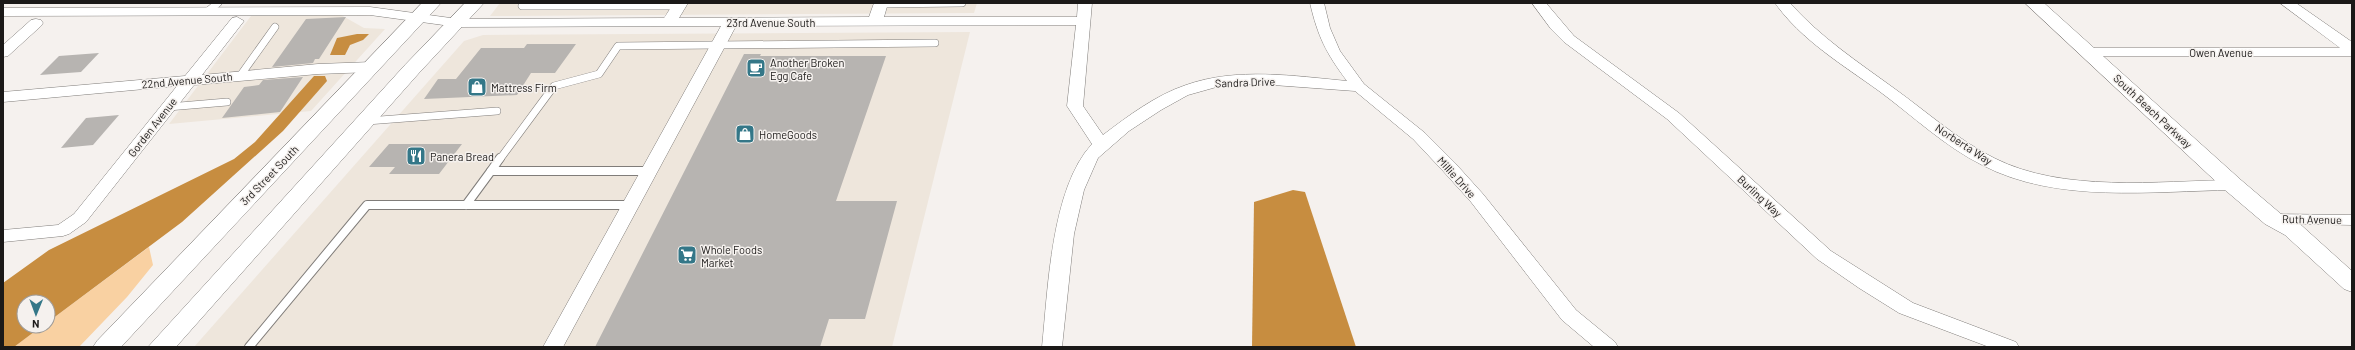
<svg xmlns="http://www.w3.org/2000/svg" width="2355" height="350" font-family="Barlow,sans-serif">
  <rect width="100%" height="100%" fill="#f5f1ee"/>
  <g fill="#eee6dc">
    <path d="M500,3H977L974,13L490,16Z"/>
    <path d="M341,15L364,28L385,29L311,111L169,124L251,16Z"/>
    <path d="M970,32L892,347H194L464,41L483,35Z"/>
  </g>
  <path fill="#f9d1a2" d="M149,247L153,265L127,297L79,347H14L42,326H48V322Z"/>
  <g fill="#c78d40">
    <path d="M357,34H369L363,40L350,45L345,55H330L337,38Z"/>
    <path d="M314,76H325L327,81L283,131L182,222L48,322V302H24V326H42L14,347H3V283L49,250L234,159L255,142Z"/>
    <path d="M1293,190L1305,192L1356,347H1252L1254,202Z"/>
  </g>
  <g fill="#b7b4b1">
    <path d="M346,17L319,59H315L313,63L272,67L306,19Z"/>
    <path d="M527,44H576L555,73H531L517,95L424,99L438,79H456L481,48H524Z"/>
    <path d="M99,53L81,72L40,75L59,56Z"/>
    <path d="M744,54H761L760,56H886L836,201H897L865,319H829L820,347H595Z"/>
    <path d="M303,77L280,112L222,118L244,87L259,85L263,80Z"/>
    <path d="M119,115L93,145L61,148L86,118Z"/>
    <path d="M389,144H462L439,174H389L395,167H369Z"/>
  </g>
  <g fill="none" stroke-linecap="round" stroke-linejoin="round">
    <defs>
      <g id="service-far1">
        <path d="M525,3L522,6H679"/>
        <path d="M881,4L962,3"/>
        <path d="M208,11L218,3"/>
        <path d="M240,76L275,27"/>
        <path d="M168,107L227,102"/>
        <path d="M367,121L497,111"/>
        <path d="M500,159L554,86L599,74L618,46L935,43"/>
      </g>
      <g id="service">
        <path d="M500,158L491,171H649"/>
        <path d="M466,205L491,171"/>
        <path d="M249,347L367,205H630"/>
      </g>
      <g id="minor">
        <path d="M674,3H688L679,18L869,17L874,3H888L884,17H1077L1078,3H1092L1083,106L1103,135C1128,116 1156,95 1186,85C1237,67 1294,76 1347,81C1326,53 1318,37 1310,3H1324L1330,28L1340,51L1364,84L1425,133L1455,163L1483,194L1576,310L1615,342L1618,347H1594L1562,320L1471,202L1443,171L1413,139L1355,91L1259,84L1220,86L1188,95L1161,110L1129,131L1098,158L1084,190L1074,234L1062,347H1042C1048,289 1051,188 1092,144L1067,106L1076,25L736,26L563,347H543L721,26L458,27L370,15L3,16V8L370,7L458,19L664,18Z"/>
        <path d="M1532,3H1546L1574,36L1679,113L1831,251L1913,303L2016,342L2019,347H1989L1899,313L1859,288L1817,259L1667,119L1564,42L1551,29Z"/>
        <path d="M1775,3H1790C1820,37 1858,62 1895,89C1927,112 1958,140 1994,158C2063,193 2158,181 2233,180L2239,181L2242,185L2239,189L2233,190C2152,191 2057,204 1982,165C1944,146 1913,116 1879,91C1843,65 1801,40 1775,3Z"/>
        <path d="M2280,3H2296L2352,42V56H2090L2083,52L2090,48H2340Z"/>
        <path d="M237,17L244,21L202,75L318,64L372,62L380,67L372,72L318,74L194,85L86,222L69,234L63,236L3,242V230L58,225L74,214L177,86L3,102V92L185,76L232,18Z"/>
        <path d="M36,19L41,20L43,23L41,26L8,56L3,57V45L31,20Z"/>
        <path d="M2273,214L2352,215V225L2267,223L2264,219L2267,215Z"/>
      </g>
      <path id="tertiary" d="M2025,3H2044L2241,180L2281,214L2301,225L2352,271V292L2344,289L2285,235L2265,224L2225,190Z"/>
      <g id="primary">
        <path d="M422,3H441L121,347H93L97,341Z"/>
        <path d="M465,3H484L419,73L176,347H148L405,65Z"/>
      </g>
    </defs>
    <use href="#service-far1" stroke="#807d7a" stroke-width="8"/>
    <use href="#service" stroke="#807d7a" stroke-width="10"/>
    <use href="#minor" stroke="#807d7a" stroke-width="1"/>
    <use href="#tertiary" stroke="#807d7a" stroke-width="1"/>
    <use href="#primary" stroke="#807d7a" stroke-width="1"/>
    <use href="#service-far1" stroke="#fff" stroke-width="7"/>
    <use href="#service" stroke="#fff" stroke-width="8"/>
    <use href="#minor" fill="#fff" fill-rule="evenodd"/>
    <use href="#tertiary" fill="#fff" fill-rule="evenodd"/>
    <use href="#primary" fill="#fff" fill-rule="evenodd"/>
  </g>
  <defs>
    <symbol id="cafe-square" viewBox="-11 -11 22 22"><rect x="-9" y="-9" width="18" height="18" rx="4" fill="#347788" stroke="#f5f1ee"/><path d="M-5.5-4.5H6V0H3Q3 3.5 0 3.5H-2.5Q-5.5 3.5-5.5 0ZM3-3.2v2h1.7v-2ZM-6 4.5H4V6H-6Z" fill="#fff"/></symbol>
    <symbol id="shop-square" viewBox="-11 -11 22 22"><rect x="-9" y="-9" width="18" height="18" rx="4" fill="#347788" stroke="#f5f1ee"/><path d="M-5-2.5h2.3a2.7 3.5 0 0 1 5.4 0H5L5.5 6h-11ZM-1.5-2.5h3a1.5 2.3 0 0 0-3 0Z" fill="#fff"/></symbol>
    <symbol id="restaurant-square" viewBox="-11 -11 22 22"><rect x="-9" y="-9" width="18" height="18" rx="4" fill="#347788" stroke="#f5f1ee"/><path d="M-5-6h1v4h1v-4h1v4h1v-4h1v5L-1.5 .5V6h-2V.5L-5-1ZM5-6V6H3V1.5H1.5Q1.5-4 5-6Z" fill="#fff"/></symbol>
    <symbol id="supermarket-square" viewBox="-11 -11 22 22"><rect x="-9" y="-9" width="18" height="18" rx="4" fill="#347788" stroke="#f5f1ee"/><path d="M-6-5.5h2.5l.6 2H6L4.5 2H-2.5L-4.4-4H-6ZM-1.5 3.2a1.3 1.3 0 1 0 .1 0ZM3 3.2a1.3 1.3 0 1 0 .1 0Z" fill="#fff"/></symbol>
  </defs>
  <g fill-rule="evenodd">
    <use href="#cafe-square" x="745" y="57" width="22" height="22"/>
    <use href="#shop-square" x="466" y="76" width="22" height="22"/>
    <use href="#shop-square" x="734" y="123" width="22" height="22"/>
    <use href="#restaurant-square" x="405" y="145" width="22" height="22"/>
    <use href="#supermarket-square" x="676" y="244" width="22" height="22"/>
  </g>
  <g text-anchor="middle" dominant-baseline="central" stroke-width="3" stroke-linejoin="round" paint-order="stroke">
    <g font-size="11" fill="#1b1918" stroke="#f5f1ee">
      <text x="771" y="22">23rd Avenue South</text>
      <text x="2221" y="52">Owen Avenue</text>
      <text transform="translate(187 80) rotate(-5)">22nd Avenue South</text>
      <text transform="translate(1245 82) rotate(-2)">Sandra Drive</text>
      <text transform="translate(2153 111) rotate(43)">South Beach Parkway</text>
      <text transform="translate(152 127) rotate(-52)">Gorden Avenue</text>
      <text transform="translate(1964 144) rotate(33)">Norberta Way</text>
      <text transform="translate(269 175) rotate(-46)">3rd Street South</text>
      <text transform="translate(1457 177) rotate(48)">Millie Drive</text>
      <text transform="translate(1760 196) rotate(43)">Burling Way</text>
      <text transform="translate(2312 219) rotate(1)">Ruth Avenue</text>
    </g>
    <g font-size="11" fill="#1b1918" stroke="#f5f1ee" text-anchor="start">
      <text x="770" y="62">Another Broken<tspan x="770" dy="13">Egg Cafe</tspan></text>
      <text x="491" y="87">Mattress Firm</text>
      <text x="759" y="134">HomeGoods</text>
      <text x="430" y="156">Panera Bread</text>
      <text x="701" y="249">Whole Foods<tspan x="701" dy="13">Market</tspan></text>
    </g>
  </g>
  <rect width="2355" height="350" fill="none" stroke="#1b1918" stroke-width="8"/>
  <g transform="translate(36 314) rotate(181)"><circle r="19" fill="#f5f1ee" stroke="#9e9b98"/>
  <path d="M0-3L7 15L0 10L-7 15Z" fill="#347788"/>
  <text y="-6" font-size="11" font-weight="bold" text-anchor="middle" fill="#1b1918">N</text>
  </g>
</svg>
